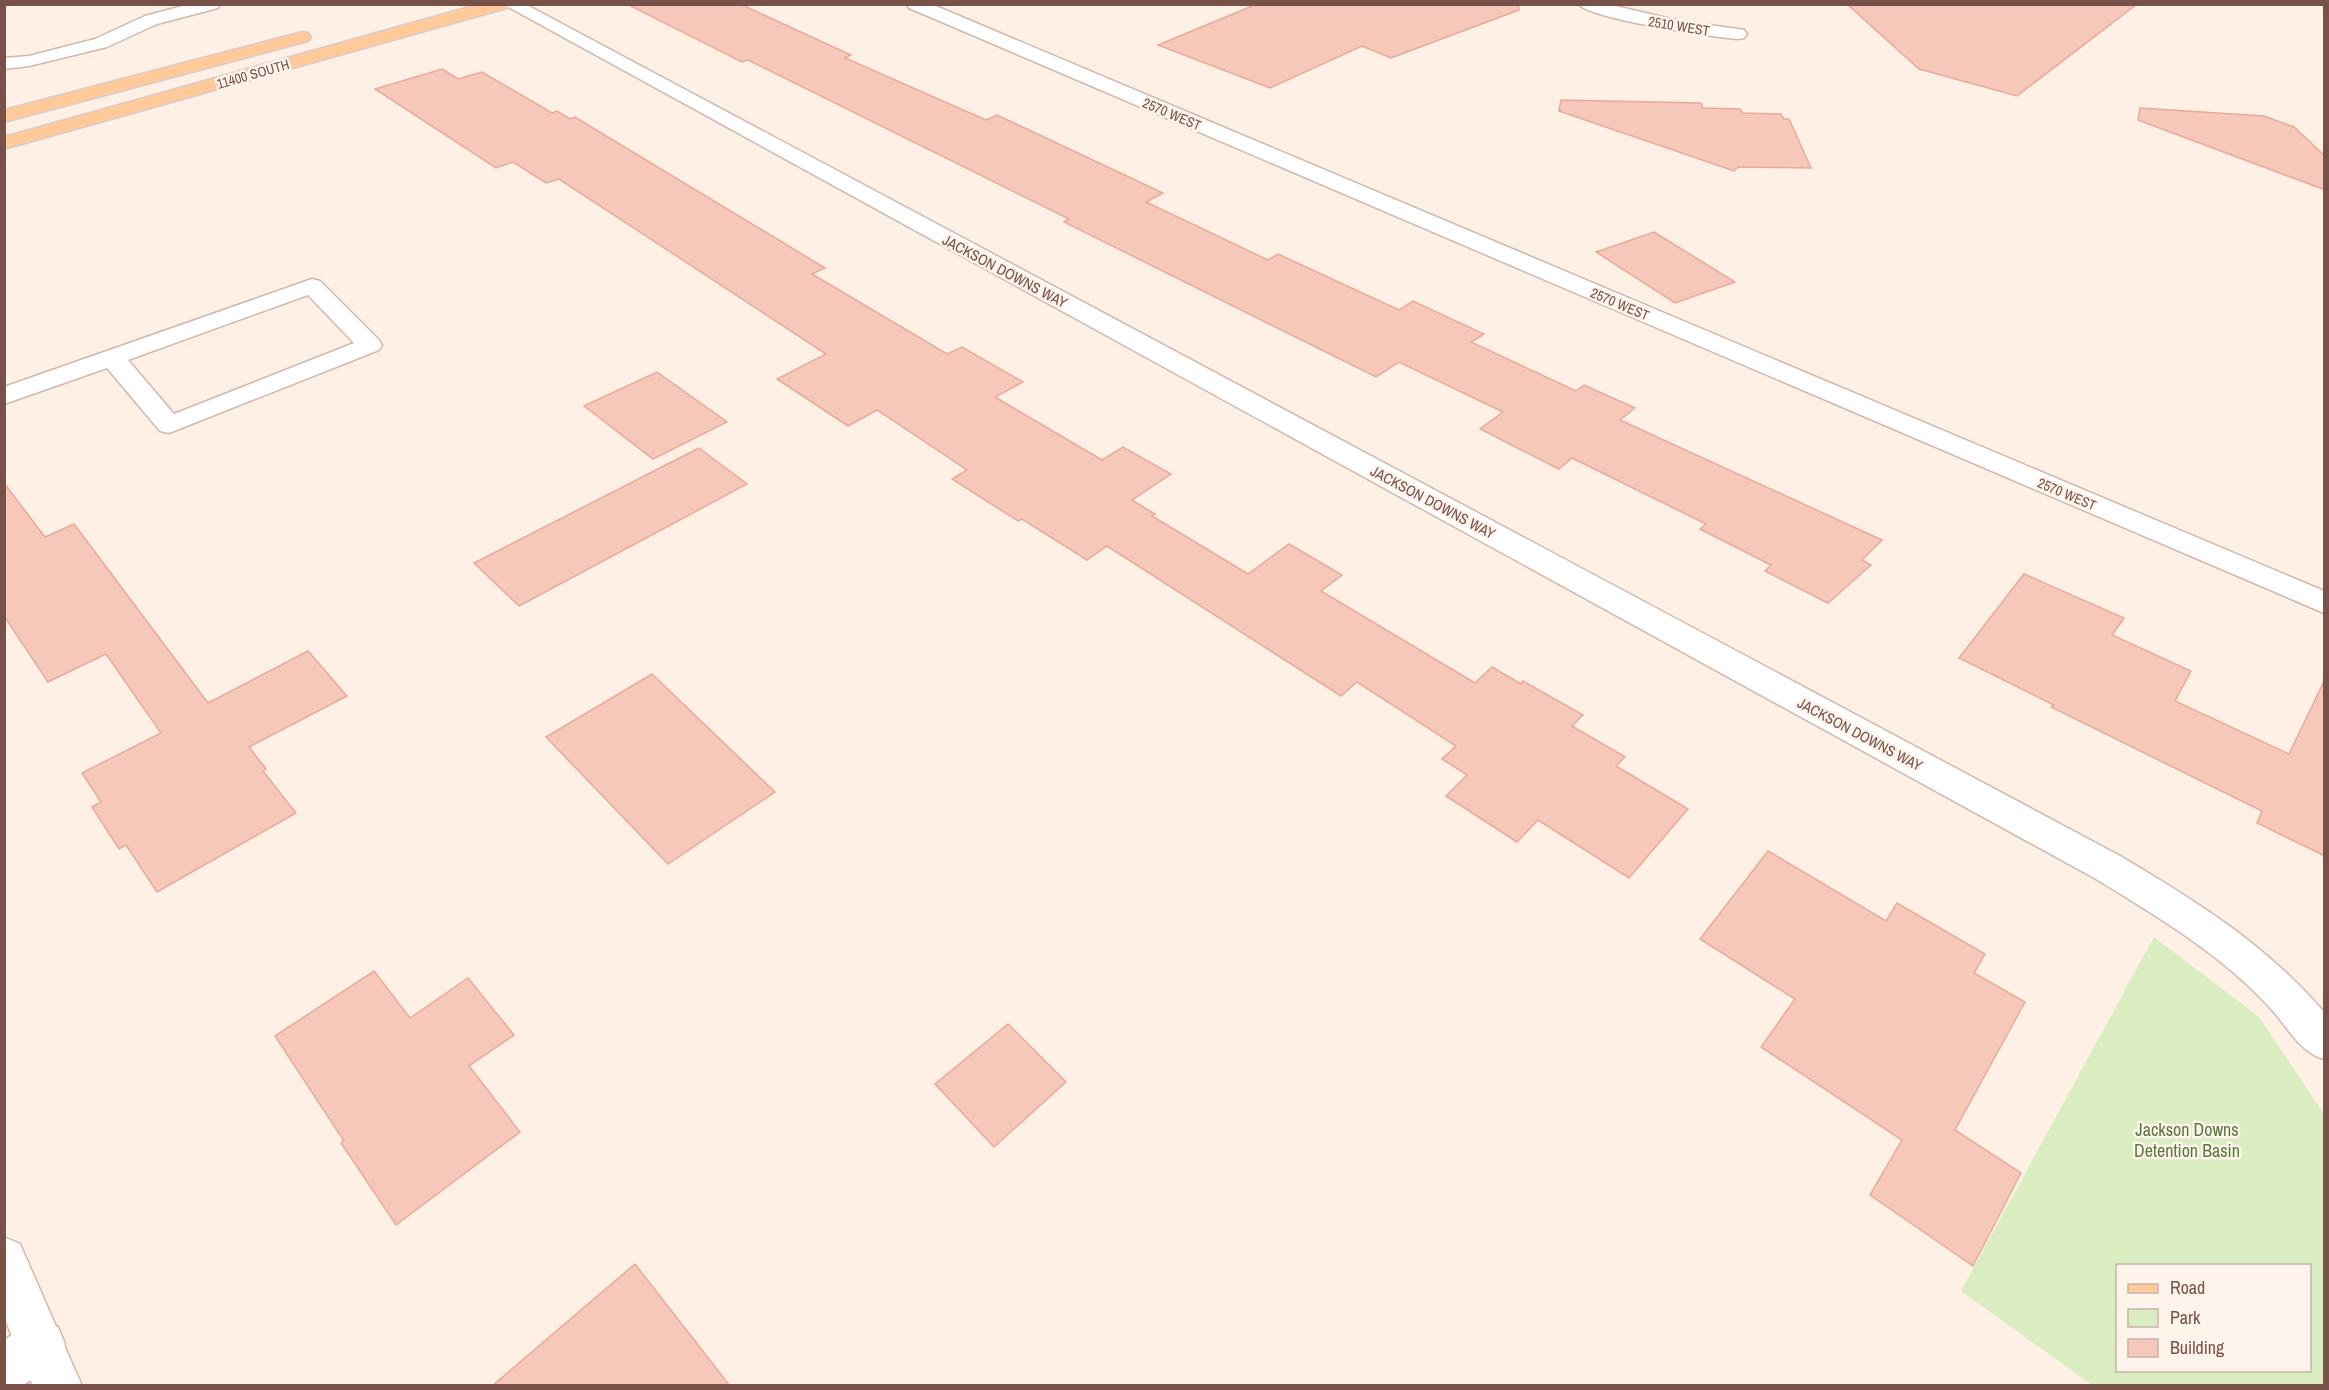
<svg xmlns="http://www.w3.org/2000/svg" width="2329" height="1390" font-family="'Archivo Narrow',sans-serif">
  <rect width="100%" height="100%" fill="#fef0e4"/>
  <path fill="#daedc1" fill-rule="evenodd" d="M2154,937L2258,1016L2324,1114V1385H2092L1961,1291ZM2118,1266H2310V1370H2118Z"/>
  <g fill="#f5c8ba" stroke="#e9aa99" stroke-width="1.5">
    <path d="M627,4H740L851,55L845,58L986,120L997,115L1163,193L1146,202L1268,260L1278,254L1399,310L1413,301L1484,334L1471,342L1576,391L1584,385L1635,408L1620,420L1882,540L1862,560L1871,565L1828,603L1765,571L1771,565L1700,529L1706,524L1572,458L1559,469L1480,429L1503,412L1399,362L1376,377L1064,222L1069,219L748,60L742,62Z"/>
    <path d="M1257,4H1518L1519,10L1391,58L1362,46L1270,88L1158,45Z"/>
    <path d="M1847,4H2137L2017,96L1919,69Z"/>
    <path d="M442,69L458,79L482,72L552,113L557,111L570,119L575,117L825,268L812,274L947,354L962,347L1023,382L995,397L1102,460L1123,447L1171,474L1132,500L1155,514L1152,516L1248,574L1289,544L1342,575L1321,591L1475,683L1492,667L1521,684L1523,681L1583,715L1572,726L1625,757L1616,766L1688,809L1629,878L1538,820L1517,842L1446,796L1467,775L1442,759L1456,746L1357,682L1341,696L1107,546L1087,560L1022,519L1018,521L952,479L967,470L877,410L848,426L777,379L826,354L559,179L546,183L513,162L496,168L375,89Z"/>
    <path d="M1561,100L1701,103L1703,108L1740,109L1743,113L1781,114L1784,119H1789L1811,168L1738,167L1734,171L1559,111Z"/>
    <path d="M2140,108L2264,116L2294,127L2325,156V190L2138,120Z"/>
    <path d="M1654,232L1735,282L1675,303L1596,252Z"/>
    <path d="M657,372L727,422L653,459L584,406Z"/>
    <path d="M699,448L747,484L519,606L474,563Z"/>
    <path d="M4,483L45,537L74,524L208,703L308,651L347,696L249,747L266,769L263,771L296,813L157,892L126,845L119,849L92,807L101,802L82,773L161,733L106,654L48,682L4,616Z"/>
    <path d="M2024,574L2124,618L2112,635L2191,671L2175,701L2289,754L2325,679V856L2257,823L2262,811L2051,707L2054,705L1959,658Z"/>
    <path d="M652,674L775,792L668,864L546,737Z"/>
    <path d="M1768,851L1886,921L1897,903L1985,954L1974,973L2025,1002L1955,1130L2021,1173L1973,1266L1870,1195L1902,1140L1761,1047L1795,999L1700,939Z"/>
    <path d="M374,971L410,1018L468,978L514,1035L469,1066L520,1132L396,1225L341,1143L344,1141L275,1036Z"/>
    <path d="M1008,1024L1066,1082L994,1147L935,1084Z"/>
    <path d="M635,1264L730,1386H492Z"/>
  </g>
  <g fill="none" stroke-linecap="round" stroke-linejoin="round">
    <defs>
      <g id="service">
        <path d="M190,4H220L218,8L157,24L107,47L29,66L4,69V58L29,56L95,39L145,16Z"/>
        <path d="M312,279L320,281L379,340L382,345L379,350L169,433L160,431L107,368L4,404V387ZM308,295L354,343L174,414L128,360Z"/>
        <path d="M41,1320L58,1327L65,1344L58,1361L22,1386H4V1340L24,1327Z"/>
      </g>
      <g id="minor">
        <path d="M503,4H525L2122,857C2199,903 2265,944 2324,1012V1059C2301,1053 2288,1028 2272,1010C2223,955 2158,917 2096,879Z"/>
        <path d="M907,4H931L2324,591V613L909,8Z"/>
        <path d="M1578,4H1607L1680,21L1738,29L1744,30L1747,34L1744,38L1738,39C1712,37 1591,19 1578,4Z"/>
      </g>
      <path id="secondary" d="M4,1237L20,1244L82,1386H33L4,1317Z"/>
      <g id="primary">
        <path d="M480,4H509L507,8L4,149V137Z"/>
        <path d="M302,32L308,33L311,37L308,41L4,122V110Z"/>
      </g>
    </defs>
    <use href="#service" stroke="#d2b7ac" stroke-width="3"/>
    <use href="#minor" stroke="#d2b7ac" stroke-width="3"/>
    <use href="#secondary" stroke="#d6b6a9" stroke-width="3"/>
    <use href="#primary" stroke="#d9cecc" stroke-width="3"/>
    <use href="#service" fill="#fff" fill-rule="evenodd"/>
    <use href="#minor" fill="#fff" fill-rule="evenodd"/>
    <use href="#secondary" fill="#fff" fill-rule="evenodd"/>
    <use href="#primary" fill="#ffc99a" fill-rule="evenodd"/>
  </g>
  <g text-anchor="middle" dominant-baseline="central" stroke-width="5" stroke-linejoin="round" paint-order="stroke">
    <g font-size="14" fill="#785148" stroke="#fff4ec">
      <text transform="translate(1679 26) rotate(9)">2510 WEST</text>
      <text transform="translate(253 74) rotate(-16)">11400 SOUTH</text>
      <text transform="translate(1172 114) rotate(23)">2570 WEST</text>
      <text transform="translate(1620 304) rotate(23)">2570 WEST</text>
      <text transform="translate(2067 494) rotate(23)">2570 WEST</text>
    </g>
    <g font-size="15" fill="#785148" stroke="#fff4ec">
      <text transform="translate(1005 271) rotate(28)">JACKSON DOWNS WAY</text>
      <text transform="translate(1433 502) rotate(28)">JACKSON DOWNS WAY</text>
      <text transform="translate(1860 734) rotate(28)">JACKSON DOWNS WAY</text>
    </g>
    <g font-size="18" fill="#58793c" stroke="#fff4ec">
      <text x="2187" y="1129">Jackson Downs<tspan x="2187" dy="21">Detention Basin</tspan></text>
    </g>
  </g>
  <rect width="2329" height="1390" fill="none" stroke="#785148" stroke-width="12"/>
  <rect x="2116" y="1264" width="195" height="108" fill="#fff4ec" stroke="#c9b3aa" stroke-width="1.5"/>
  <rect x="2128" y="1284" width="30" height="9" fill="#ffc99a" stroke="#c9b3aa" stroke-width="1.5"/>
  <text x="2170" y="1294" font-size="18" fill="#785148">Road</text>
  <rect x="2128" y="1309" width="30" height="18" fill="#daedc1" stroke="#c9b3aa" stroke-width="1.5"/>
  <text x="2170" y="1324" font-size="18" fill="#785148">Park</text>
  <rect x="2128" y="1339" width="30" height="18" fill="#f5c8ba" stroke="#c9b3aa" stroke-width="1.5"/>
  <text x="2170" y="1354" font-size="18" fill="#785148">Building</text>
</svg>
